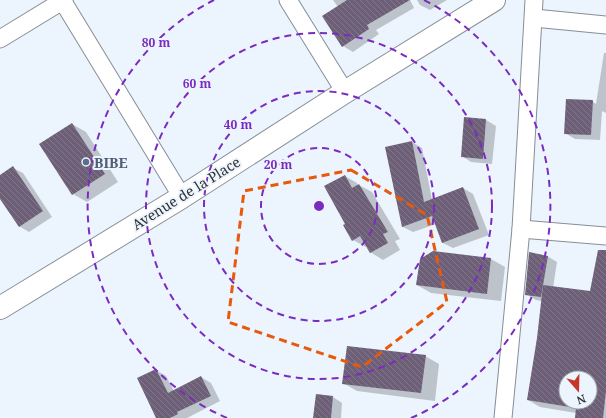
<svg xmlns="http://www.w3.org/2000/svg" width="606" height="418" font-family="'Noto Serif',serif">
  <defs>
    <pattern id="building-back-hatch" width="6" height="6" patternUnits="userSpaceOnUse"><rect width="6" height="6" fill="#6d5f77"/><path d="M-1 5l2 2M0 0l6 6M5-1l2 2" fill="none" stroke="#82788a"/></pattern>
  </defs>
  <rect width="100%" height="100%" fill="#ecf4fd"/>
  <g fill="#0003" fill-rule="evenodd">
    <path d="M333,0H410L414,8L376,30L379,34L353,52L343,46L338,7Z"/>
    <path d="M417,0H447L430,10L420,5Z"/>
    <path d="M604,53H606V113L602,111L600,140L575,139L565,133L592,101L596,104Z"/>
    <path d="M465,118L486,120L496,126L492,164L471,162L462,156Z"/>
    <path d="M72,124L86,132L118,182L87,202L73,194Z"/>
    <path d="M412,142L422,148L432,200L463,188L473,194L489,235L453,248L443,243L436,224L413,232L403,227Z"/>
    <path d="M13,168L23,173L52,217L29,232L19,226L0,197V176Z"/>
    <path d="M345,176L357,183L358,186L359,185L372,192L400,239L395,241L400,250L383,260L370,252L367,246L366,247L353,240L346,224Z"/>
    <path d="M547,256L557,262L553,288L591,292L606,276V418H576V413L540,407L528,400L538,338L542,301L536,300L526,294ZM566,378H590V402H566Z"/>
    <path d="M491,259L505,267L501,301L431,293L417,285Z"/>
    <path d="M425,356L439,364L435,401L357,391L343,383Z"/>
    <path d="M156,370L166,376L174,391L201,377L211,383L220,401L187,418H157Z"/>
    <path d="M333,397L342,403L341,418H314Z"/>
  </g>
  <g fill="url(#building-back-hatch)" fill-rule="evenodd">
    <path d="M347,0H410L367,25L369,29L342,47L322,16Z"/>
    <path d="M566,99L593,100L591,135L564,134Z"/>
    <path d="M464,117L486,119L483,159L461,157Z"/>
    <path d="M72,123L105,174L72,195L39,144Z"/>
    <path d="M412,141L424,202L463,187L479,229L442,243L432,216L402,227L385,147Z"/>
    <path d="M13,166L43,211L19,227L0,199V175Z"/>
    <path d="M345,175L352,188L359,184L388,232L383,234L388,243L370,253L360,236L352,241L343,225L345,224L324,186Z"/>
    <path d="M598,250H606V391L603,418H575L576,408L527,400L537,338L543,285L590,291ZM566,378H590V402H566Z"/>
    <path d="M433,251L491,258L487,294L416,285L420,259Z"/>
    <path d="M529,252L548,256L541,297L525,295Z"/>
    <path d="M347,346L426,355L421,393L342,384Z"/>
    <path d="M156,369L168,393L201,376L211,396L177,412L178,414L170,418H156L137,378Z"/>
    <path d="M316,394L333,396L331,418H313Z"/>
  </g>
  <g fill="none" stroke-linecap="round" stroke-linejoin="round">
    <defs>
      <g id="street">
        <path d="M62,0L182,197"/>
        <path d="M288,0L345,92"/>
        <path d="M534,18L606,25"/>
        <path d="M0,39L64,0"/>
        <path d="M521,229L606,236"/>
        <path d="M503,418L521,229L534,0"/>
      </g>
      <path id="secondary" d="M0,308L182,197L345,92L494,0"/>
    </defs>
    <use href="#street" stroke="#878e96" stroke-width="19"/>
    <use href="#secondary" stroke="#878e96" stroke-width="24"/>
    <use href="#street" stroke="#fff" stroke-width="17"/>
    <use href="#secondary" stroke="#fff" stroke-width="22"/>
  </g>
  <path fill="none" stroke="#e8590c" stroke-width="3" stroke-dasharray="8 5" stroke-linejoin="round" d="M351,170L427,215L447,302L362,367L228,322L244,191Z"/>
  <g fill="none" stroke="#7b2cbf" stroke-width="2" stroke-dasharray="7 5">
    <circle cx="319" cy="206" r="58"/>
    <circle cx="319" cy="206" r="115"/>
    <circle cx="319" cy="206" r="173"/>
    <path d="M227 418A231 231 0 0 1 214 0M424 0A231 231 0 0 1 411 418"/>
  </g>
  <circle fill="#5c6f8a" stroke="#ecf4fd" stroke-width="1.5" cx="86" cy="162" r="4"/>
  <g text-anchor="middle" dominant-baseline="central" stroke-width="4" stroke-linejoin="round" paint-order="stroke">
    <g font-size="14" font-weight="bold" fill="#4e5e75" stroke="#ecf4fd" text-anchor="start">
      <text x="94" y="162">BIBE</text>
    </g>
    <g font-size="14" fill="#2f3235" stroke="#ecf4fd">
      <text transform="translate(186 193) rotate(-32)">Avenue de la Place</text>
    </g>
  </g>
  <circle cx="319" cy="206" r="6" fill="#7b2cbf" stroke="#ecf4fd" stroke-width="2"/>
  <g font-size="12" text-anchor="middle" font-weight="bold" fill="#7b2cbf" stroke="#ecf4fd" stroke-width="4" stroke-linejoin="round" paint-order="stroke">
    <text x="156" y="47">80 m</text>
    <text x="197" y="88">60 m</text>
    <text x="238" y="129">40 m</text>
    <text x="278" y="169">20 m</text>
  </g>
  <g transform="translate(578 390) rotate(160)"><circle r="19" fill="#ecf4fd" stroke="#a0a6ad"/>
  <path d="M0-3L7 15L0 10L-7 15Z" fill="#c53829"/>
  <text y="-6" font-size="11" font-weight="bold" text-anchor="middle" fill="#2f3235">N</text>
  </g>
</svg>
